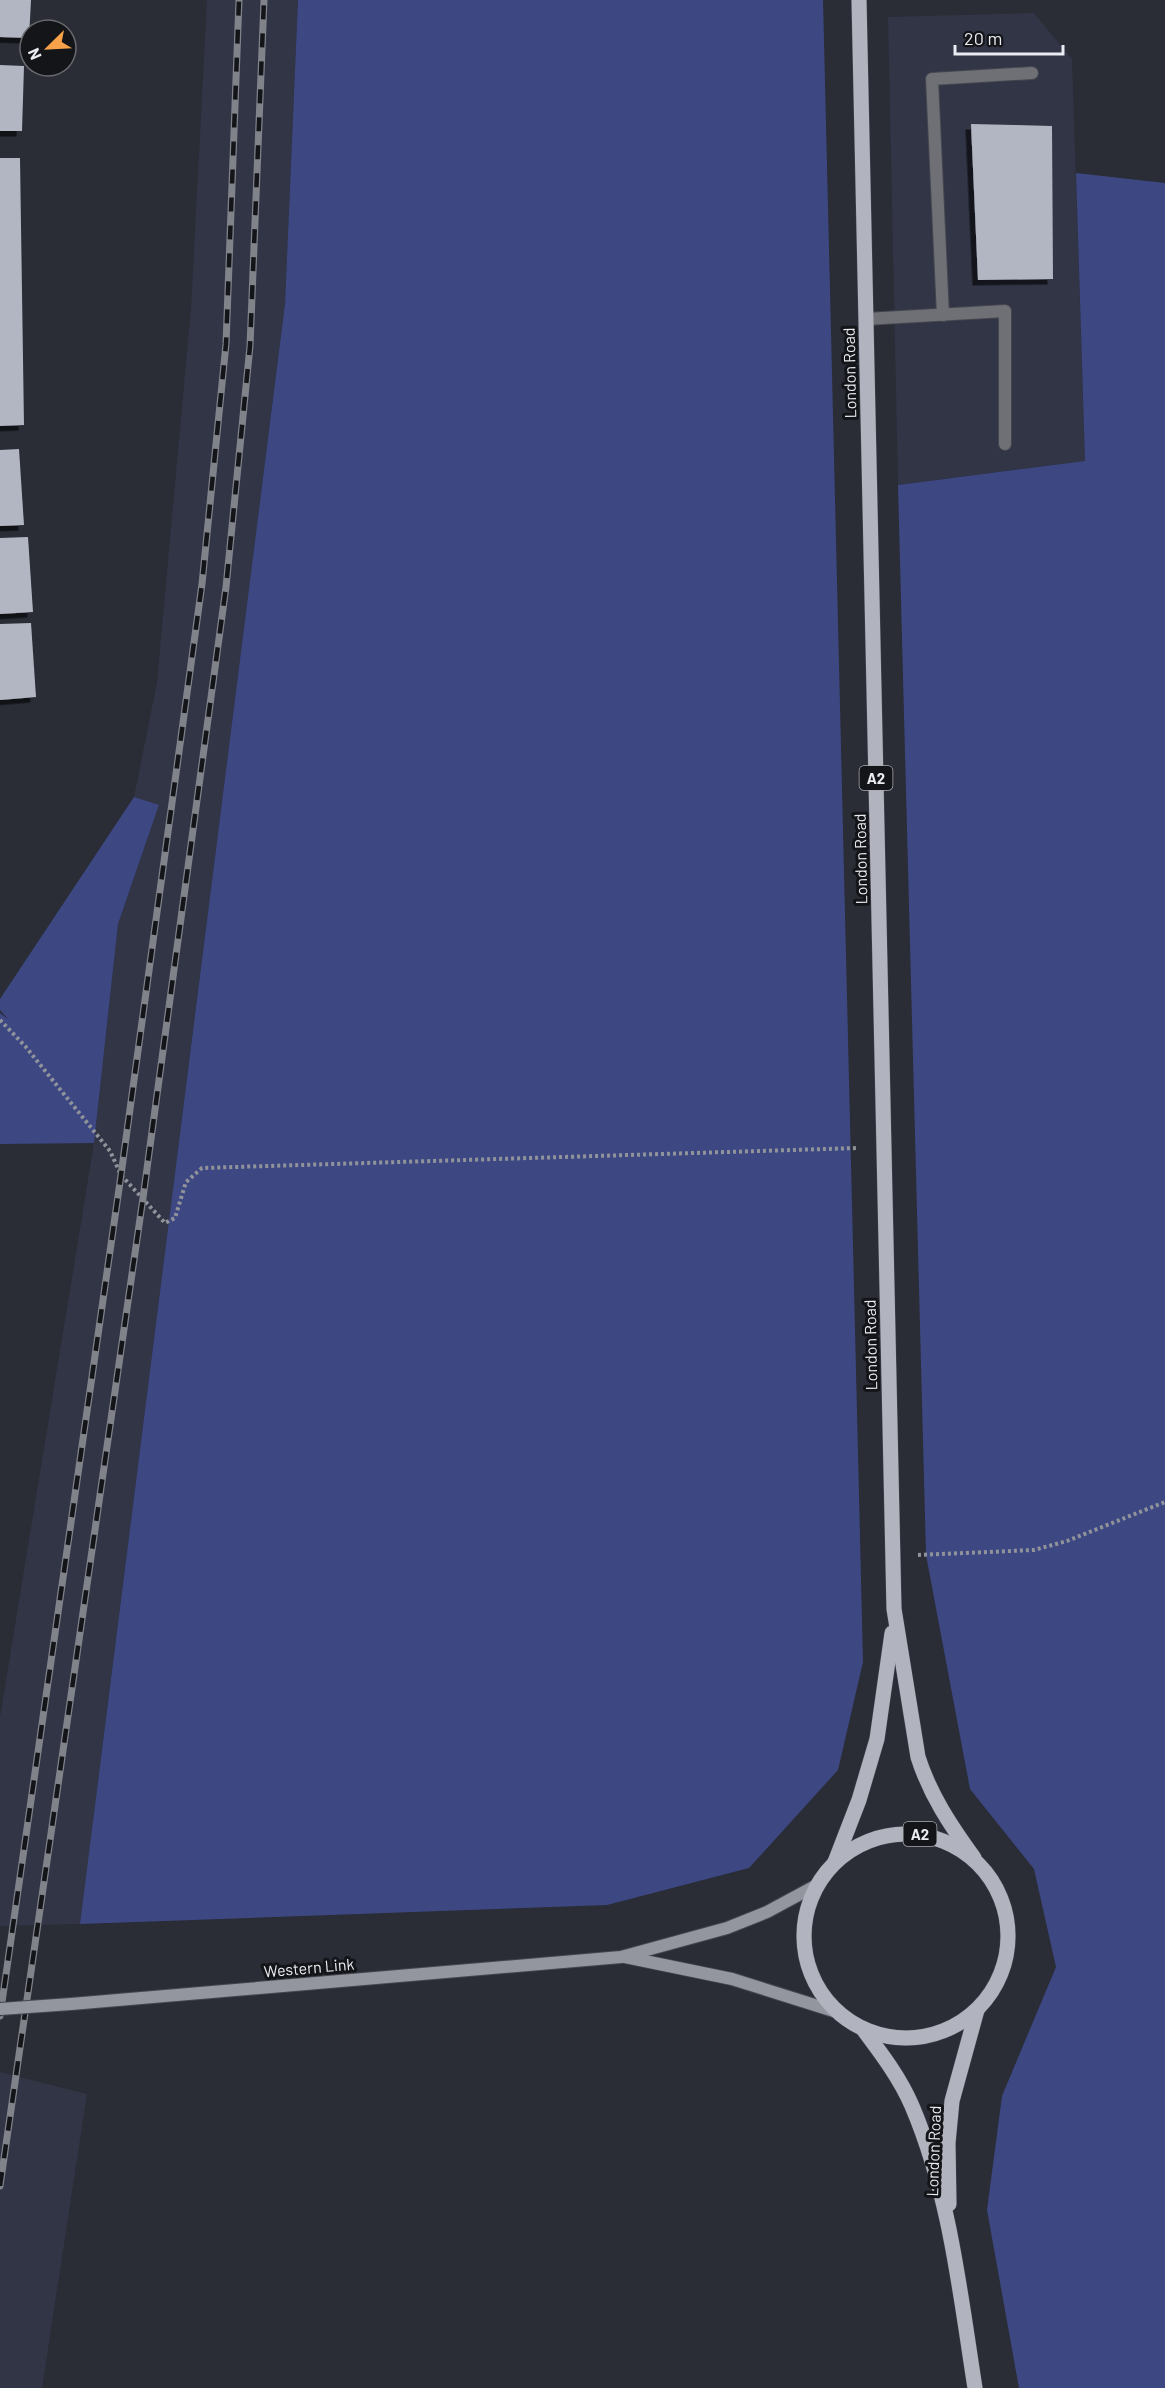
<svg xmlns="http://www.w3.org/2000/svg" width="1165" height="2388" font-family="Barlow,sans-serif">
  <defs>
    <filter id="shadow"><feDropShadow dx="-5.5" dy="5.5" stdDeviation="0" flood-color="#0009"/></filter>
  </defs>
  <rect width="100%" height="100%" fill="#2a2c36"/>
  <g fill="#313545">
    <path d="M207,0H298L285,304L80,1924L0,1926V1717L94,1143L118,924L159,806L134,797L157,682L191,308Z"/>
    <path d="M1034,13L1072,59L1085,461L898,485L888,17Z"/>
    <path d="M0,2072L87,2094L42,2388H0Z"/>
  </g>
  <g fill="#3d4883">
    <path d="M298,0H823L863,1662L838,1770L749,1868L607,1905L80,1924L285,304Z"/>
    <path d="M1076,173L1165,183V2388H1019L987,2210L1002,2096L1056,1967L1034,1869L970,1789L926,1555L898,485L1085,461Z"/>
    <path d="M134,797L159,805L118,924L94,1143L0,1144V1013L8,1019L0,1010V999Z"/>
  </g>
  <g fill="#b2b6c2" filter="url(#shadow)">
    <path d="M0,0H31L29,38L0,37Z"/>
    <path d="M0,65L24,66L22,131H0Z"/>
    <path d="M971,124L1052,126L1053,279L978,280Z"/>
    <path d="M0,158H20L24,425L0,426Z"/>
    <path d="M19,449L24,525L0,526V450Z"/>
    <path d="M28,537L33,612L0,614V538Z"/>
    <path d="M31,623L36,697L0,700V624Z"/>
  </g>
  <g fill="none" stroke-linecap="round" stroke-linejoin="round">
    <defs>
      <g id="service">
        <path d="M943,315L932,79L1032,73"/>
        <path d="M866,319L1005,311V444"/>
      </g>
      <g id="secondary">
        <path d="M625,1957L732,1979L840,2013"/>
        <path d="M71,2004L621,1957L727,1928L767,1912L817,1885"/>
      </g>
      <g id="primary">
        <path d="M859,0L894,1609L918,1757C930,1795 951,1826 974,1858"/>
        <circle cx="906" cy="1936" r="102"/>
        <path d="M835,1862L859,1800L877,1739L892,1633"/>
        <path d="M863,2029C881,2053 900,2078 912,2106C950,2195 960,2293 975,2388"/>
        <path d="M949,2204L948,2143L952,2101L977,2010"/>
      </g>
    </defs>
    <use href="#service" stroke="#454750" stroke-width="14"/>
    <use href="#secondary" stroke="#454750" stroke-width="14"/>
    <use href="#primary" stroke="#454750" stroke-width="16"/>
    <g stroke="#91939b" stroke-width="4" stroke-dasharray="3 3" stroke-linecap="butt">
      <path d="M0,1020L25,1046L110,1151L121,1175L165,1223L175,1218L186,1182L202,1168L858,1148"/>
      <path d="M918,1555L1034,1550L1067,1541L1165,1502"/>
    </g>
    <use href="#service" stroke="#6f7076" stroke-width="12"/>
    <use href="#secondary" stroke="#94969f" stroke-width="12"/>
    <use href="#primary" stroke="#b1b4be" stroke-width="15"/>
    <defs>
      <g id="rail">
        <path d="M0,2016L121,1175L202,584L226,344L239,0"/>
        <path d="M0,2186L143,1198L226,587L250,346L264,0"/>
      </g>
    </defs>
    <use href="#rail" stroke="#81838b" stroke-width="7"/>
    <use href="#rail" stroke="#141519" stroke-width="4.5" stroke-dasharray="14" stroke-linecap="butt"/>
    <defs>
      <path id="secondary-bridge" d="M0,2009L71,2004"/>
    </defs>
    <use href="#secondary-bridge" stroke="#454750" stroke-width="14" stroke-linecap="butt"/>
    <use href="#secondary-bridge" stroke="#94969f" stroke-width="12"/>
  </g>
  <g text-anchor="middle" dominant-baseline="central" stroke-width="6" stroke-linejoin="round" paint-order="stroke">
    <g fill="#141519" stroke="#aaacb1" stroke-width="1.5">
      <rect x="859.5" y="766" width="33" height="24" rx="4.5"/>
      <rect x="903.5" y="1822" width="33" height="24" rx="4.5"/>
    </g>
    <g font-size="15" font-weight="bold" fill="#eaecf2">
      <text x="876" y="778">A2</text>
      <text x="920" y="1834">A2</text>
    </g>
    <g font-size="16" fill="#eaecf2" stroke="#141519">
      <text transform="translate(849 373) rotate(-91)">London Road</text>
      <text transform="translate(860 859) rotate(-91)">London Road</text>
      <text transform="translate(870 1345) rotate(-91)">London Road</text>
      <text transform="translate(309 1967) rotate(-5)">Western Link</text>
      <text transform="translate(933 2151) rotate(-88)">London Road</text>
    </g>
  </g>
  <g transform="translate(48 48) rotate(246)"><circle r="28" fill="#141519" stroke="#6a6b70" stroke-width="1.5"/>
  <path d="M0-4.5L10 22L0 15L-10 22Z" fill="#f7a149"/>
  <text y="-9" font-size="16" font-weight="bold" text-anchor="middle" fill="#eaecf2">N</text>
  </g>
  <path d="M955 45v9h108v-9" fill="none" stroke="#eaecf2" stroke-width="3"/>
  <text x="964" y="45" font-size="18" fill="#eaecf2" stroke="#141519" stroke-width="4.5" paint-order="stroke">20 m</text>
</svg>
